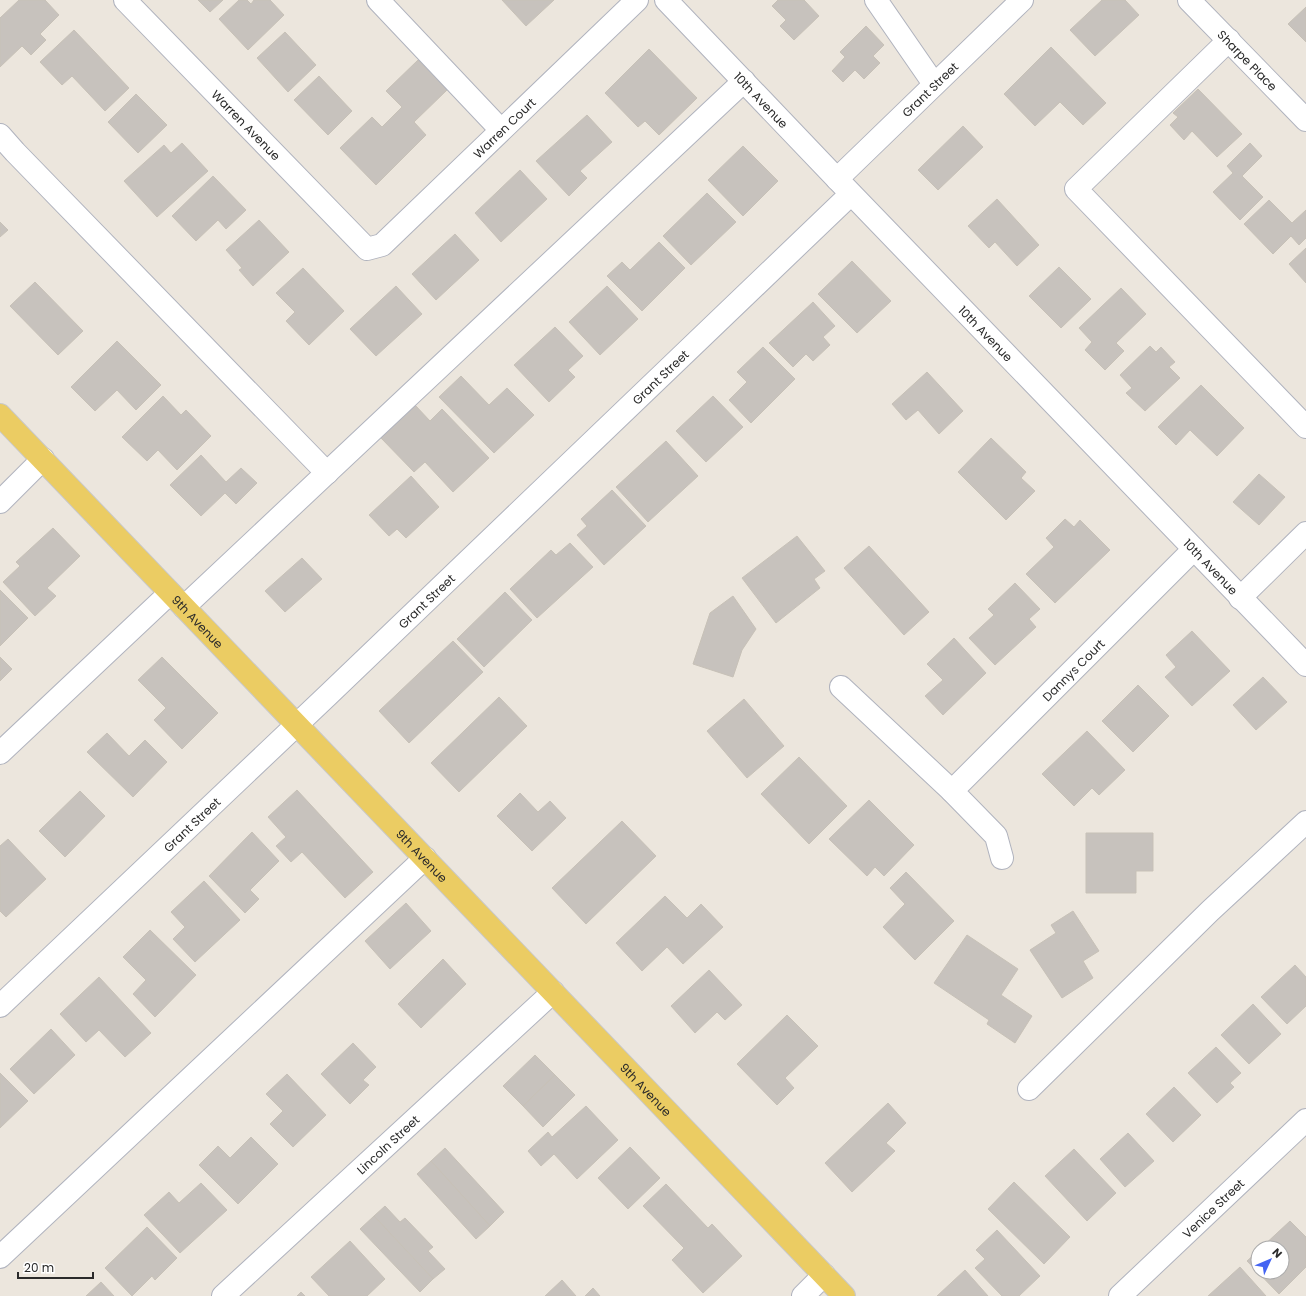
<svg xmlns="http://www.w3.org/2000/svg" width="1306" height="1296" font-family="Poppins,sans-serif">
  <rect width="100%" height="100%" fill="#ece6dd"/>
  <g fill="#c7c2bd" stroke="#c7c1b7">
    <path d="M19,0H45L59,15L40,34L46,40L31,55L22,46L0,67V18Z"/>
    <path d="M198,0H223L210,12Z"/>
    <path d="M239,0H247L251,4L254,0H270L284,15L248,50L219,19Z"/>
    <path d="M502,0H554L526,26Z"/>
    <path d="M778,0H804L819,16L794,40L780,26L786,20L772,6Z"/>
    <path d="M1102,0H1125L1139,15L1095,56L1070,30Z"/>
    <path d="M1306,7V42L1288,24Z"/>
    <path d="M866,26L884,45L873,56L880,63L864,79L855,70L843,82L832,71L845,57L840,52Z"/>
    <path d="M74,30L129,88L105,111L72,76L62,85L40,62Z"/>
    <path d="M285,32L316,65L288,92L257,58Z"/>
    <path d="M1051,47L1106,103L1083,125L1060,102L1035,126L1004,94Z"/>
    <path d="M649,49L697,98L659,135L645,121L638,127L605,93Z"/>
    <path d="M418,60L447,90L414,122L426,135L376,185L340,148L372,117L382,127L402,107L386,91Z"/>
    <path d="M319,76L352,111L328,135L294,100Z"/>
    <path d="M1198,89L1242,134L1217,157L1192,131L1184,140L1170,125L1178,117L1173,113Z"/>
    <path d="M136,94L167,125L138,153L108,122Z"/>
    <path d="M587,115L612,142L580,171L587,178L569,196L536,161Z"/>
    <path d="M963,126L983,147L938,190L918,170Z"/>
    <path d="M182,143L208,171L157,217L124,181L164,145L171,153Z"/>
    <path d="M1250,143L1262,156L1242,176L1263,197L1240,220L1213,192L1233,173L1227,166Z"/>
    <path d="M743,146L778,181L743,216L708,180Z"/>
    <path d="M520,170L547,199L501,242L475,213Z"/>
    <path d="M213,176L246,210L226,229L218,220L196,241L172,216Z"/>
    <path d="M707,193L736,222L691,265L663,236Z"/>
    <path d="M997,199L1039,245L1017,266L995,242L989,248L968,226Z"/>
    <path d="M1269,200L1292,223L1306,210V238L1299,245L1291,236L1273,254L1244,224Z"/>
    <path d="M259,220L289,252L253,286L239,270L242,268L226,250Z"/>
    <path d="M0,222L8,230L0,237Z"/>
    <path d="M455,234L479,260L436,300L412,274Z"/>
    <path d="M659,242L685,268L642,311L607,276L622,262L630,270Z"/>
    <path d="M1306,248V283L1289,264Z"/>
    <path d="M852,261L891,301L857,333L818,294Z"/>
    <path d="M1059,267L1091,299L1061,328L1029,296Z"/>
    <path d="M303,268L344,311L309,345L286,321L295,312L276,293Z"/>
    <path d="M35,282L83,331L58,355L10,306Z"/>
    <path d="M396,286L422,314L376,356L350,329Z"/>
    <path d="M607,286L638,319L600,355L569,322Z"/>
    <path d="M1121,288L1146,314L1116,343L1124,351L1105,370L1085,350L1092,342L1079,328Z"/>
    <path d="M813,302L835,326L823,337L830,345L813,361L806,354L793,367L769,343Z"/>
    <path d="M555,327L583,356L568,370L575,377L549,402L514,365Z"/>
    <path d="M117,341L161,385L136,410L117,390L95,411L71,387Z"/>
    <path d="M1150,346L1156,352L1161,347L1175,362L1169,367L1180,378L1145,411L1126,393L1132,388L1120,375Z"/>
    <path d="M763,347L795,379L751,423L729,400L747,382L737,372Z"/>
    <path d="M927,372L963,411L939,434L918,410L906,420L892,404Z"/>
    <path d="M461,376L489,405L507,388L534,415L494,453L439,397Z"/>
    <path d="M1201,385L1244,428L1217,456L1190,430L1176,445L1158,427Z"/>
    <path d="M163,396L181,415L186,410L211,436L177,470L158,450L147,461L122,437Z"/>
    <path d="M713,396L743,427L706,462L676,431Z"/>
    <path d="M415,405L430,421L442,409L489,458L453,492L425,462L414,472L381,438Z"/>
    <path d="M991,438L1026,472L1021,478L1035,491L1006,520L958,472Z"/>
    <path d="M666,441L698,476L648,522L616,487Z"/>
    <path d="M201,455L226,482L241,468L257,483L236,504L225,493L201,516L170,485Z"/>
    <path d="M1259,474L1285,497L1259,525L1233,502Z"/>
    <path d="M411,476L439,507L406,538L397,529L389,536L369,515Z"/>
    <path d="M612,490L646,526L604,565L577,535L587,526L581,519Z"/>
    <path d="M1065,519L1074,527L1080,520L1110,550L1055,603L1026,574L1054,547L1046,538Z"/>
    <path d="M53,528L80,556L47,588L56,596L35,616L3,582L20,566L16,562Z"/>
    <path d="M797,536L825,571L814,579L820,588L776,623L742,578Z"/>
    <path d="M570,543L593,567L537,618L510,589L551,550L556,555Z"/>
    <path d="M869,546L929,612L904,635L844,568Z"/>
    <path d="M302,558L322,579L285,612L265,591Z"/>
    <path d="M1015,583L1040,609L1029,619L1036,627L995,665L969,638L994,615L988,609Z"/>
    <path d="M0,590L28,618L0,646Z"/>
    <path d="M505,592L532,620L484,667L457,639Z"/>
    <path d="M733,596L756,629L742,650L733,677L693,664L710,613Z"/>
    <path d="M1192,631L1230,671L1192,706L1165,677L1176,667L1166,655Z"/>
    <path d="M954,638L986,673L943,715L925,696L943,680L927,664Z"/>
    <path d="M453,641L483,672L409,743L379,711Z"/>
    <path d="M0,657L12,669L0,681Z"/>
    <path d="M162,657L218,713L182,749L154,720L166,708L138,680Z"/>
    <path d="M1263,677L1287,702L1256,730L1233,705Z"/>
    <path d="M1138,685L1169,716L1133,752L1102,721Z"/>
    <path d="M499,697L527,726L459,792L431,763Z"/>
    <path d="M744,699L784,746L747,778L707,731Z"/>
    <path d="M1087,731L1125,770L1099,795L1092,788L1074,806L1042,774Z"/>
    <path d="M107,733L129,756L145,740L167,762L133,797L87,752Z"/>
    <path d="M799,757L847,806L809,844L761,794Z"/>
    <path d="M297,790L373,872L345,898L302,852L291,862L276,846L286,837L268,817Z"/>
    <path d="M80,791L105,816L65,857L39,831Z"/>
    <path d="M520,793L538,812L550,801L566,818L532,851L497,816Z"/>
    <path d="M869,800L914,845L884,876L875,867L867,876L829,839Z"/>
    <path d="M622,821L656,856L586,924L552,888Z"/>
    <path d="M252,832L279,861L250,890L259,899L245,913L209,876Z"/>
    <path d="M1086,833H1153V871H1136V893H1086Z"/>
    <path d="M8,839L46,879L6,917L0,911V846Z"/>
    <path d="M906,872L954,921L915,960L883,927L905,904L890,888Z"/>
    <path d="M204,881L240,920L195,962L173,939L185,927L171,912Z"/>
    <path d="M665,896L687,918L701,904L723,927L683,964L667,947L642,971L616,943Z"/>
    <path d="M406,903L431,931L390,969L365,941Z"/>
    <path d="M1073,911L1099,951L1083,961L1093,978L1062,998L1030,950L1056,933L1051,925Z"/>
    <path d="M150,930L196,975L155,1017L133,994L146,980L123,957Z"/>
    <path d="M967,935L1018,969L1001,995L1032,1016L1015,1043L987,1024L989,1020L934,983Z"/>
    <path d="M443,959L466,984L421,1028L398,1004Z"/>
    <path d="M1295,965L1306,977V1006L1287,1024L1261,997Z"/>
    <path d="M709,970L742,1005L725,1020L717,1012L695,1033L671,1006Z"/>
    <path d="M99,977L151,1033L125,1057L99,1030L86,1042L60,1014Z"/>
    <path d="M1253,1004L1281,1034L1249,1064L1221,1035Z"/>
    <path d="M787,1015L818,1046L785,1078L794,1088L777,1105L737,1064Z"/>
    <path d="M51,1029L75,1055L34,1094L10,1069Z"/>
    <path d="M353,1043L376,1067L363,1080L369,1085L350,1104L321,1074Z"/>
    <path d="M1216,1047L1241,1073L1230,1083L1234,1087L1217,1103L1188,1073Z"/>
    <path d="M535,1055L555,1075L523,1106L503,1086Z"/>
    <path d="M0,1073L28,1101L0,1128Z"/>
    <path d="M287,1074L326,1115L293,1147L270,1124L283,1111L266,1094Z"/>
    <path d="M555,1075L575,1095L543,1127L523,1106Z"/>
    <path d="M1174,1087L1201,1115L1173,1142L1146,1114Z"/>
    <path d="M888,1103L906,1123L886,1143L895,1151L852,1192L825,1163Z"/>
    <path d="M586,1106L618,1140L577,1179L554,1154L541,1166L528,1151L548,1132L552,1137Z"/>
    <path d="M1128,1133L1154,1161L1125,1187L1100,1159Z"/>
    <path d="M251,1137L278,1164L238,1204L199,1165L218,1146L230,1158Z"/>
    <path d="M630,1147L660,1178L628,1209L598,1178Z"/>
    <path d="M445,1148L504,1212L490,1226L431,1161Z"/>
    <path d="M1074,1149L1116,1193L1087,1221L1045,1176Z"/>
    <path d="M431,1161L490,1226L476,1239L417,1174Z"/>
    <path d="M1014,1182L1070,1237L1044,1264L988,1209Z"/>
    <path d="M201,1183L227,1210L180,1253L144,1215L169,1192L179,1203Z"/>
    <path d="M666,1184L708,1228L712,1224L742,1256L703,1293L672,1260L684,1248L643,1206Z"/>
    <path d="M385,1206L400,1222L405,1218L433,1247L428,1251L445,1269L433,1279L374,1216Z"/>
    <path d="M374,1216L433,1279L420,1292L360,1229Z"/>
    <path d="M1290,1221L1306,1237V1267L1279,1294L1247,1261L1258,1251V1272H1282V1248H1261Z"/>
    <path d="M147,1227L177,1258L155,1280L152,1276L132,1296L105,1268Z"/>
    <path d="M997,1230L1040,1276L1019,1296H1002L975,1268L985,1259L976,1250Z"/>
    <path d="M350,1241L385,1279L367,1296H329L311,1277Z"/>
    <path d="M1240,1267L1266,1296H1208Z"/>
    <path d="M965,1270L988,1296H937Z"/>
    <path d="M562,1280L576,1296H545Z"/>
    <path d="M101,1282L114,1296H86Z"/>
    <path d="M593,1288L600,1296H585Z"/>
    <path d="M301,1292L305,1296H297Z"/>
  </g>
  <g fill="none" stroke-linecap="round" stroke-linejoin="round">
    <defs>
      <g id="minor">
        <path id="s1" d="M125,0L367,249L382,245L637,0"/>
        <path d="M378,0L501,130"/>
        <path id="s2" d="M666,0L837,179L1306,665"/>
        <path d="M876,0L934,84"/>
        <path id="s3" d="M1189,0L1306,120"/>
        <path d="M1229,40L1076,189L1306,427"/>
        <path d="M0,135L15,152L327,473"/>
        <path id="s4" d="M837,179L1022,0"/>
        <path d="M0,502L43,459"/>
        <path d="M1240,598L1306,533"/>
        <path d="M184,607L744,81"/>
        <path d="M841,687L952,791"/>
        <path d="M0,753L170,593"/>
        <path id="s5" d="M1002,858L996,836L952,791L1194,549"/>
        <path id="s6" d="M0,1006L327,696L851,194"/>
        <path d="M1029,1089L1210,911L1306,822"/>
        <path d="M0,1257L425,858"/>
        <path id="s7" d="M223,1296L553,992"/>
        <path d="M803,1296L824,1275"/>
        <path id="s8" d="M1120,1296L1306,1120"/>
      </g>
      <g id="major">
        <path id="s9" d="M0,415L844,1296"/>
      </g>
    </defs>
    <use href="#minor" stroke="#b0b3be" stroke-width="24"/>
    <use href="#major" stroke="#c8c8c8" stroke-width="24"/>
    <use href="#minor" stroke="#fff" stroke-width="22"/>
    <use href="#major" stroke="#ebcc63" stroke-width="22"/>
  </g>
  <g text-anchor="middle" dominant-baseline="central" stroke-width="3" stroke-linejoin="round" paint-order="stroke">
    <g font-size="12" fill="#2a2a2a" stroke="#fff">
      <text stroke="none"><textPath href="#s3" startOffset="84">Sharpe Place</textPath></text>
      <text stroke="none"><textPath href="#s4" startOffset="129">Grant Street</textPath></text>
      <text stroke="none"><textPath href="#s2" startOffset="138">10th Avenue</textPath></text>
      <text stroke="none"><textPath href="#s1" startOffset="174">Warren Avenue</textPath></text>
      <text stroke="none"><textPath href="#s1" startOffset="532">Warren Court</textPath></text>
      <text stroke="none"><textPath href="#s2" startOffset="462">10th Avenue</textPath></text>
      <text stroke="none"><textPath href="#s6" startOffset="912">Grant Street</textPath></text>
      <text stroke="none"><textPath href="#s2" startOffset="786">10th Avenue</textPath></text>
      <text stroke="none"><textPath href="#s6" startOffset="588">Grant Street</textPath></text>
      <text stroke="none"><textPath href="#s9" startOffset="286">9th Avenue</textPath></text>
      <text stroke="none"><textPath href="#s5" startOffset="257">Dannys Court</textPath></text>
      <text stroke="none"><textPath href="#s6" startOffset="264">Grant Street</textPath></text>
      <text stroke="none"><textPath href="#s9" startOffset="610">9th Avenue</textPath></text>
      <text stroke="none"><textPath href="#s9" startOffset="934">9th Avenue</textPath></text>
      <text stroke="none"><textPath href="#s7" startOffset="224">Lincoln Street</textPath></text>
      <text stroke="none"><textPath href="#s8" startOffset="128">Venice Street</textPath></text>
    </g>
  </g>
  <g transform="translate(1270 1260) rotate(46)"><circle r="19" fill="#ffffff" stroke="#aaaaaa"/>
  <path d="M0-3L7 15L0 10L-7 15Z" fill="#4464f2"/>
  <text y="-6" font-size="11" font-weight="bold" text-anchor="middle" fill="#2a2a2a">N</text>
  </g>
  <path d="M18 1272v6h75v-6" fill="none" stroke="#2a2a2a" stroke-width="2"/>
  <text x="24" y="1272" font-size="12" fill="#2a2a2a" stroke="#ffffff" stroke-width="3" paint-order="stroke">20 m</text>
</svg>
